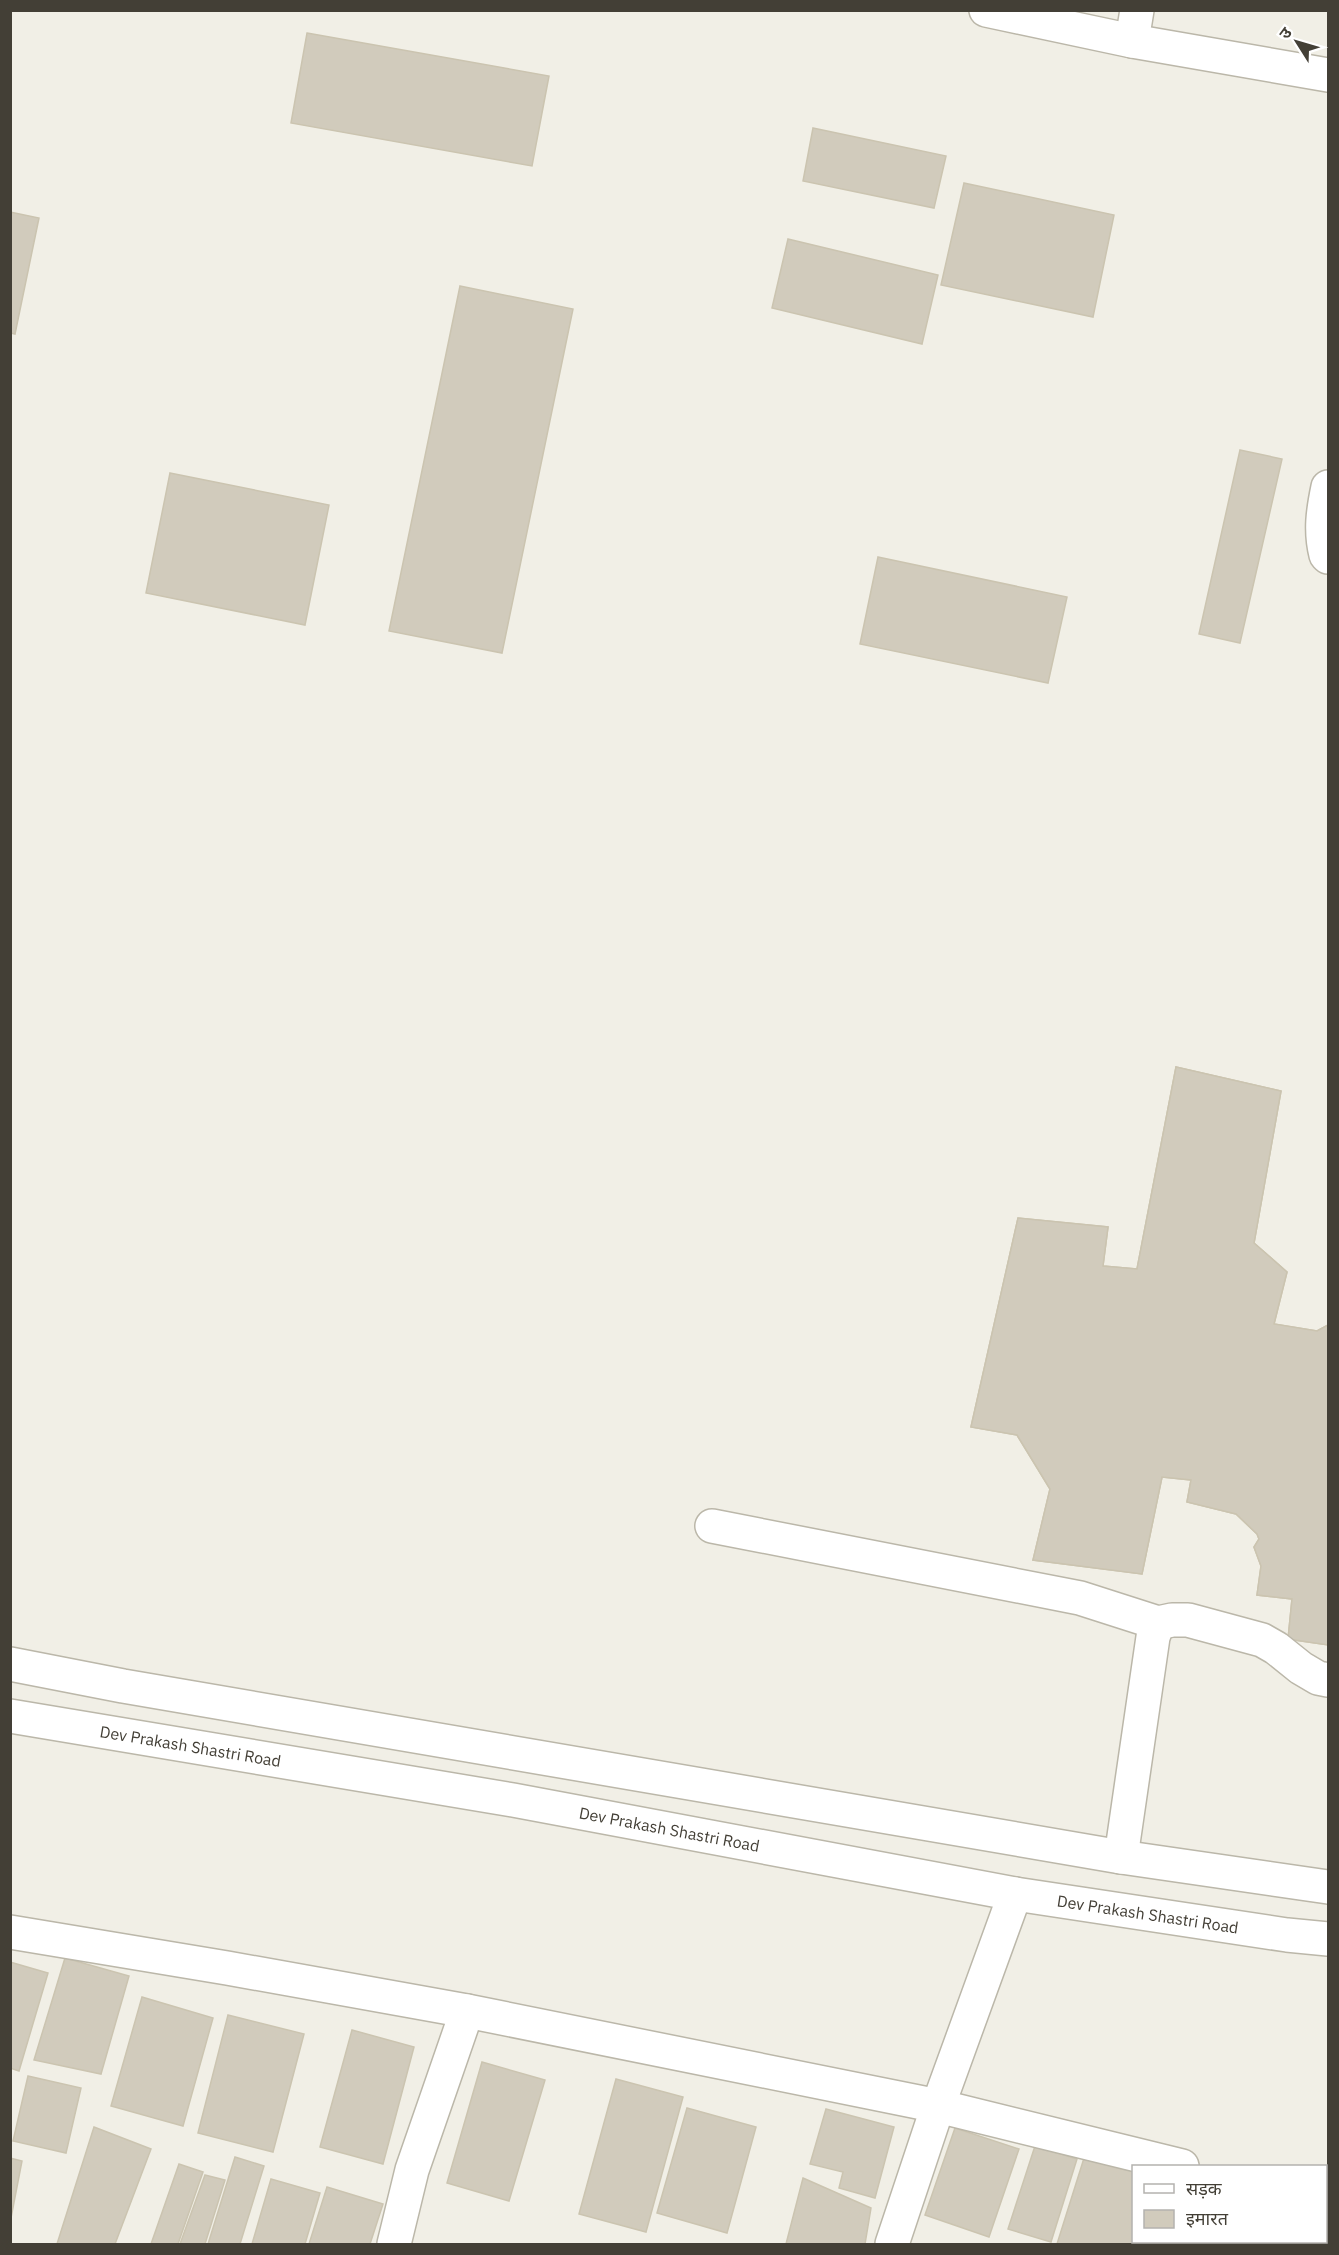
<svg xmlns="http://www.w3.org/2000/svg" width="1339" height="2255" font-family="'IBM Plex Sans','Noto Sans Devanagari',sans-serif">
  <rect width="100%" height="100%" fill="#f1efe6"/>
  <g fill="#d1cbbc" stroke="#cbc4b0" stroke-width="1.5" fill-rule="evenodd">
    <path d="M307,33L549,76L532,166L291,123Z"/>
    <path d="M813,128L946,156L934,208L803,181Z"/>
    <path d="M964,183L1114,215L1093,317L941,285Z"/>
    <path d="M10,212L39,218L15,334L10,333Z"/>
    <path d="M788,239L938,275L922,344L772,308Z"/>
    <path d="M460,286L573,309L502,653L389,631Z"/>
    <path d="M1240,450L1282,459L1240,643L1199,634Z"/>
    <path d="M170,473L329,505L305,625L146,593Z"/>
    <path d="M878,557L1067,597L1048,683L860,644Z"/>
    <path d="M1176,1067L1281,1091L1254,1243L1287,1272L1274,1324L1317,1331L1328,1325V1356L1321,1360L1305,1392L1293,1472L1328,1515V1645L1288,1639L1292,1599L1257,1595L1261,1566L1254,1547L1259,1539L1257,1534L1236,1514L1187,1502L1191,1480L1162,1477L1142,1574L1033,1560L1050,1489L1017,1435L971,1427L1018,1218L1108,1227L1103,1266L1137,1269ZM1094,1285L1174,1298L1215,1362L1196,1457L1122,1444L1114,1455L1103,1448L1110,1438L1074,1400L1067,1408L1058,1401Z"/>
    <path d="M1176,1067L1281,1091L1254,1243L1287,1272L1274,1324L1317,1331L1328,1325V1645L1288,1639L1292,1599L1257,1595L1261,1566L1254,1547L1259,1539L1257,1534L1236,1514L1187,1502L1191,1480L1162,1477L1142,1574L1033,1560L1050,1489L1017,1435L971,1427L1018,1218L1108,1227L1103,1266L1137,1269Z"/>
    <path d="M65,1958L129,1976L101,2074L34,2060Z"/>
    <path d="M10,1962L48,1973L19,2071L10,2068Z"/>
    <path d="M142,1997L213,2018L183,2126L111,2106Z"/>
    <path d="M228,2015L304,2034L273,2152L198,2133Z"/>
    <path d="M352,2030L414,2047L383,2164L320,2147Z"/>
    <path d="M482,2062L545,2080L509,2201L447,2183Z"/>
    <path d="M28,2076L81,2088L66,2153L13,2141Z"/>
    <path d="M616,2079L683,2097L646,2232L579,2214Z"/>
    <path d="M687,2108L756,2127L727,2233L657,2213Z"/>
    <path d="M826,2109L894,2127L875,2198L839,2188L843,2172L810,2164Z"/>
    <path d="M94,2127L151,2149L115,2244H57Z"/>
    <path d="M955,2128L1019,2149L989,2237L925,2215Z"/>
    <path d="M1035,2146L1077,2159L1051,2242L1008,2229Z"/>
    <path d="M1085,2155L1134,2171L1133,2244H1057Z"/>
    <path d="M235,2157L264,2166L240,2244H208Z"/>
    <path d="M10,2158L22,2161L10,2223Z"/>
    <path d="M179,2164L203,2172L178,2244H151Z"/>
    <path d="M205,2175L225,2180L205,2244H180Z"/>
    <path d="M803,2178L871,2208L865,2244H786Z"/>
    <path d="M271,2179L320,2193L305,2244H252Z"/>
    <path d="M327,2187L383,2204L370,2244H309Z"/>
    <path d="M1148,2242H1194L1193,2244H1147Z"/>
    <path d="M1231,2242H1299L1298,2244H1230Z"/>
  </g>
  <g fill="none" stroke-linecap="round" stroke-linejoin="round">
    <defs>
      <g id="minor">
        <path d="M986,10L1132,41L1328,75"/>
        <path d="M1132,41L1137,10"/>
        <path d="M1328,487C1323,511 1320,531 1326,555L1328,557"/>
        <path d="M712,1526L1080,1598L1158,1623L1172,1620H1188L1262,1640L1276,1648L1301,1668L1318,1678L1328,1680"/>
        <path d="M10,1664L123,1686L1121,1857L1328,1887"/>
        <path id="s1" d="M10,1716L513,1800L1015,1894L1287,1935L1328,1939"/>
        <path d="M1121,1857L1153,1637L1158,1623"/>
        <path d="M10,1932L227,1968L467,2011L938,2106L1182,2166"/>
        <path d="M1326,2206L1328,2207"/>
        <path d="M394,2244L412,2170L467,2011"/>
        <path d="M892,2244L938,2106L1015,1894"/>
      </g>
    </defs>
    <use href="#minor" stroke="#bbb7a9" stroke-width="36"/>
    <use href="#minor" stroke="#fff" stroke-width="33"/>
  </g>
  <g text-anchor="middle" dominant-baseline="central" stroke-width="4.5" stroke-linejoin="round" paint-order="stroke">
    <g font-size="16" fill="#433f36" stroke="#fff">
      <text stroke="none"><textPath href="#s1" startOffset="183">Dev Prakash Shastri Road</textPath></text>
      <text stroke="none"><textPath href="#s1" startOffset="669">Dev Prakash Shastri Road</textPath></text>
      <text stroke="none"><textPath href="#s1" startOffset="1155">Dev Prakash Shastri Road</textPath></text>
    </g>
  </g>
  <rect width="1339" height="2255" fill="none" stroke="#433f36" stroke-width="24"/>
  <rect x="1132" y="2165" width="195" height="78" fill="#ffffff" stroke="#b4b2af" stroke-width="1.5"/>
  <rect x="1144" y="2184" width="30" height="9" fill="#ffffff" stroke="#b4b2af" stroke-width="1.5"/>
  <text x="1186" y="2195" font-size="18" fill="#433f36">सड़क</text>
  <rect x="1144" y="2210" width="30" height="18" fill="#d1cbbc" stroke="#b4b2af" stroke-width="1.5"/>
  <text x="1186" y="2225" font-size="18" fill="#433f36">इमारत</text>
  <g transform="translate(1297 42) rotate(307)" stroke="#ffffff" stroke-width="4.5" paint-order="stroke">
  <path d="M0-4.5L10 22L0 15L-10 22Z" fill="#433f36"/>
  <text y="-9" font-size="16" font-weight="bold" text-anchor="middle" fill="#433f36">उ</text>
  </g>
</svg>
